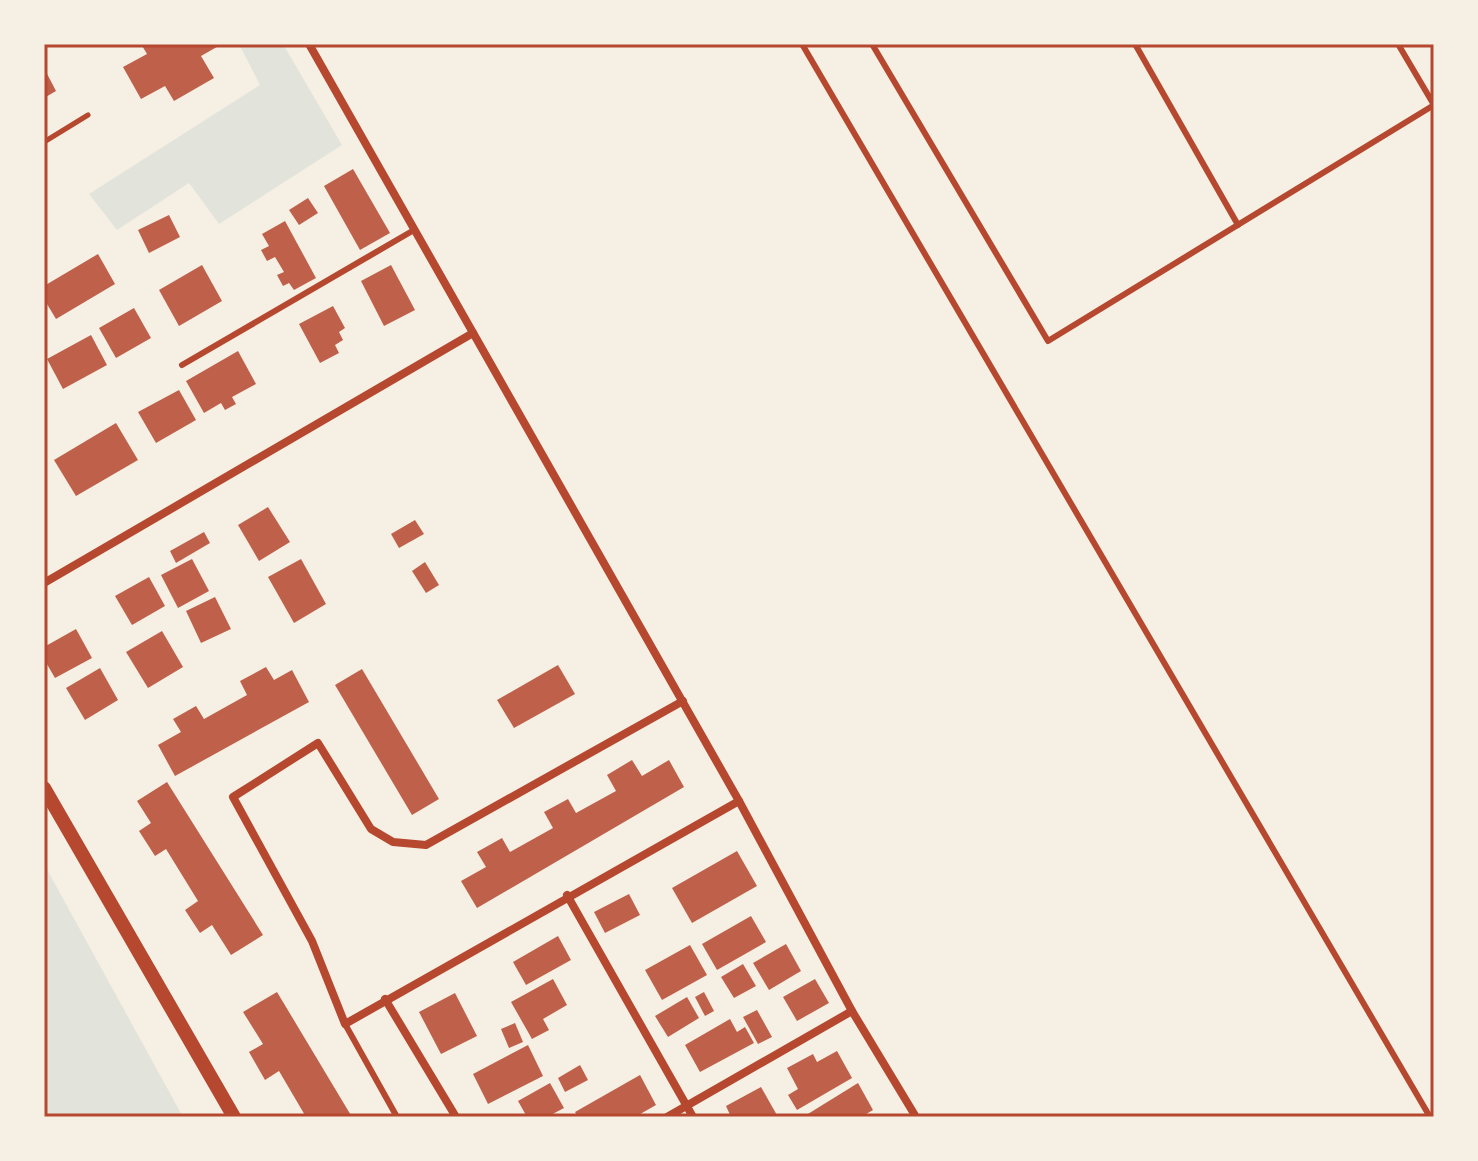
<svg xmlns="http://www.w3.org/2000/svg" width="1478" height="1161" font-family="Mulish,sans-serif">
  <rect width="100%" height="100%" fill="#f6efe4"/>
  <g fill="#e2e4dc">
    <path d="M239,44H283L342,145L219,224L189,183L117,230L89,194L260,85Z"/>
    <path d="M44,864L183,1117L44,1116Z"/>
  </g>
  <g fill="#bf614a">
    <path d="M141,44H222L201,56L214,78L174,101L165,86L141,99L123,67L147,54Z"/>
    <path d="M44,68L56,91L44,98Z"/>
    <path d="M353,169L390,233L360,250L324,186Z"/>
    <path d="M308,198L318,213L299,225L289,210Z"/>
    <path d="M169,215L180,237L149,253L138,230Z"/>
    <path d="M285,221L316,278L294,290L289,283L283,286L277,275L284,272L275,257L267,261L261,250L269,246L262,234Z"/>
    <path d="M98,254L115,284L56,319L44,299V286Z"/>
    <path d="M202,265L222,301L179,326L159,290Z"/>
    <path d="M391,265L415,310L384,326L361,281Z"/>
    <path d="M333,306L345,328L339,332L343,340L335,345L339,353L320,363L299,324Z"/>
    <path d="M134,308L151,338L116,358L99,328Z"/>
    <path d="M91,335L107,365L63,389L47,359Z"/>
    <path d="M238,351L256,384L232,397L236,404L225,410L221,403L204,413L186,381Z"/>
    <path d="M179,390L196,420L156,443L138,412Z"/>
    <path d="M116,423L138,460L76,496L54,460Z"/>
    <path d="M268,507L290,542L259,561L238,525Z"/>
    <path d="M415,520L424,534L399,548L391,534Z"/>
    <path d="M204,532L210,543L176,563L170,551Z"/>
    <path d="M192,559L209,591L178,608L161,575Z"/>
    <path d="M301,559L326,604L294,623L268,577Z"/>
    <path d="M425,562L439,585L426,593L412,571Z"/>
    <path d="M149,577L165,606L132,625L115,596Z"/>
    <path d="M215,597L231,629L201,643L186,611Z"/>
    <path d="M76,629L92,658L55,678L44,659V647Z"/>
    <path d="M162,631L183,667L148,688L126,652Z"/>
    <path d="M558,665L575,694L514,728L497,700Z"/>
    <path d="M266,667L274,680L292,670L309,702L175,776L158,745L181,732L173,719L196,706L204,719L247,695L240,681Z"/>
    <path d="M100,668L118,700L85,720L66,688Z"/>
    <path d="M362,669L439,799L412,815L335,685Z"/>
    <path d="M632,760L642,776L669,760L684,787L477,908L461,881L486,867L477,852L502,838L510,852L553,828L544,812L568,799L576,813L616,791L607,775Z"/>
    <path d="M167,782L263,935L231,955L212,925L200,933L185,910L198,901L166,849L155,856L139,831L151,823L137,801Z"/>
    <path d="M737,851L757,886L692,923L672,888Z"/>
    <path d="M629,894L640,915L605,933L594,912Z"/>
    <path d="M751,916L766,942L717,970L702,944Z"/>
    <path d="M558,936L571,960L526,985L513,962Z"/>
    <path d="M786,944L801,971L769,990L753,963Z"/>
    <path d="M690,945L707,975L662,1000L645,970Z"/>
    <path d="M743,964L756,986L734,998L721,977Z"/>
    <path d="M553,979L567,1005L543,1019L549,1030L532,1039L511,1002Z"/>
    <path d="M815,979L829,1003L797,1021L783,997Z"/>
    <path d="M277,992L352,1117H306L279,1071L265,1080L249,1052L263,1044L243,1012Z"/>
    <path d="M704,992L714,1011L705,1016L695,997Z"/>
    <path d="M455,993L477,1036L441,1054L419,1012Z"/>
    <path d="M687,997L699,1018L668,1037L655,1016Z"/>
    <path d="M757,1010L772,1037L758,1044L743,1017Z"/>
    <path d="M730,1019L737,1032L745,1027L754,1043L700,1072L685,1045Z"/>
    <path d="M515,1023L523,1042L509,1048L501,1029Z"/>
    <path d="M528,1045L543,1076L488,1104L473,1074Z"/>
    <path d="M837,1051L852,1078L797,1110L788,1095L798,1089L787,1068L813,1054L817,1062Z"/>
    <path d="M580,1065L588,1080L565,1092L558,1078Z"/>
    <path d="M640,1075L656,1105L635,1117H578L575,1112Z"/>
    <path d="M550,1083L564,1108L547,1117H527L518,1101Z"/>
    <path d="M858,1083L873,1110L861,1117H803Z"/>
    <path d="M761,1087L778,1117H731L726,1106Z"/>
  </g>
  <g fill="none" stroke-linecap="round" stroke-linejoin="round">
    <path stroke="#b5482f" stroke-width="5" d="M44,142L88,115"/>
    <g stroke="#b5482f" stroke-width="6">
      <path d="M802,44L1430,1117"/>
      <path d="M872,44L1048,341L1434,105"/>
      <path d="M1135,44L1238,225"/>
      <path d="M1398,44L1434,105"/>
      <path d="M182,365L414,230"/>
      <path d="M345,1024L397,1117"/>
    </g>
    <g stroke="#b5482f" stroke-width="8">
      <path d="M309,44L739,801L852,1011L916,1117"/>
      <path d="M44,583L473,333"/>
      <path d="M683,701L426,845L393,842L371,829L318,743L233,797L312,941L345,1024L739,801"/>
      <path d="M567,895L693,1117"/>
      <path d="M385,999L456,1117"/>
      <path d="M667,1117L852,1011"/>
    </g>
    <path stroke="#b5482f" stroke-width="14" d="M44,788L234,1117"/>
  </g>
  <rect width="1478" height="1161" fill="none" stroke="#f6efe4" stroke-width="92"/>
  <rect x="46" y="46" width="1386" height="1069" fill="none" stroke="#b5482f" stroke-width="3"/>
</svg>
